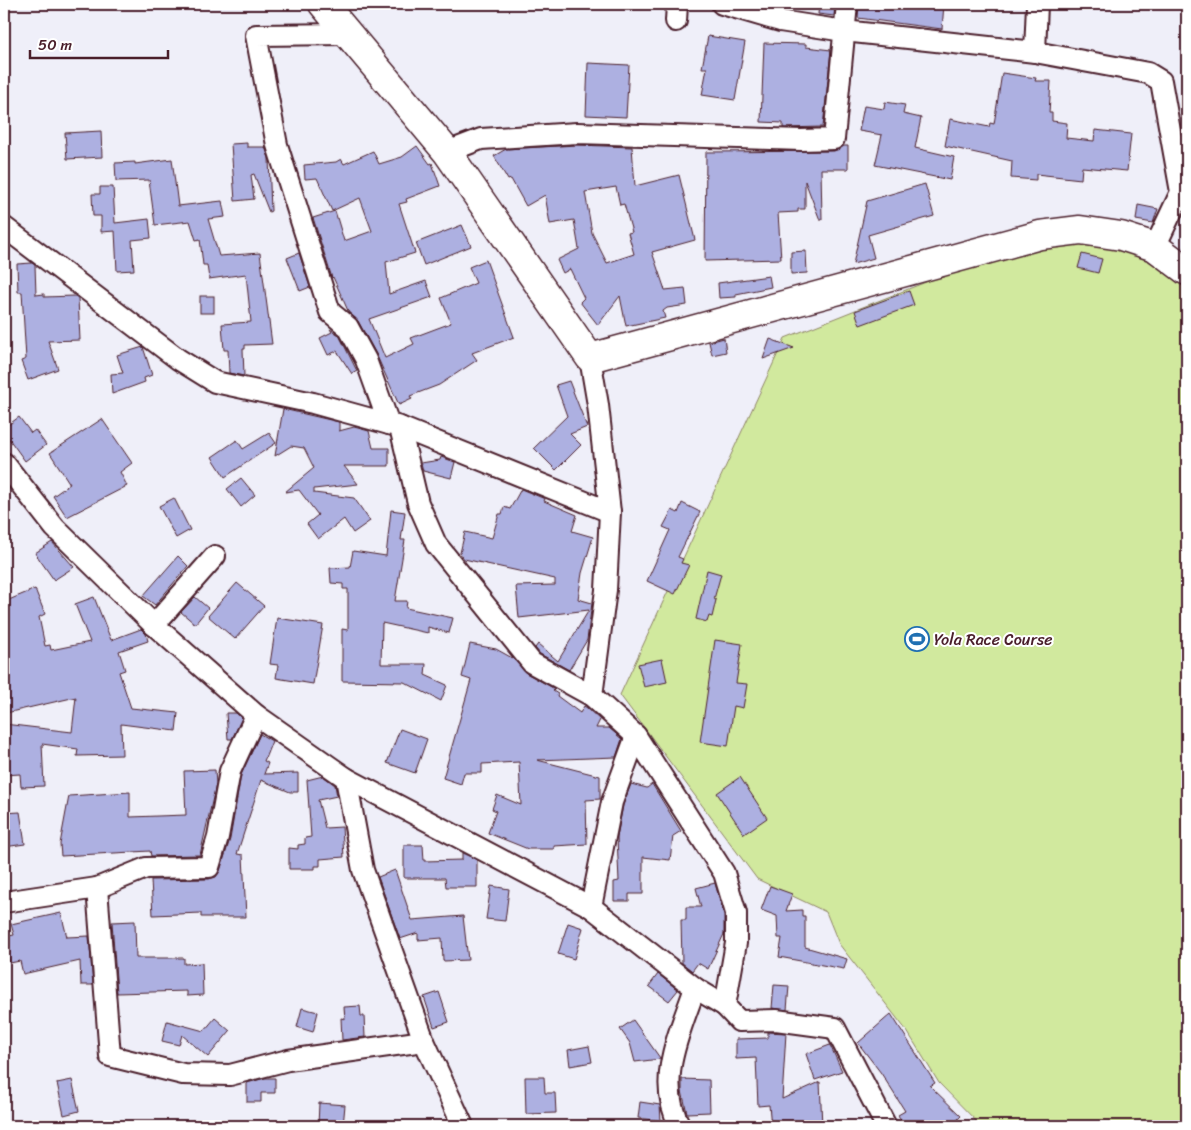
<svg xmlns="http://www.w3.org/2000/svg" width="1191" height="1130" font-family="Sriracha,sans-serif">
  <rect width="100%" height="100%" fill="#efeff9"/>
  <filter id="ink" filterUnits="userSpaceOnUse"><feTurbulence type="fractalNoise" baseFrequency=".02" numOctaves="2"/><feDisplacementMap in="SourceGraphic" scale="10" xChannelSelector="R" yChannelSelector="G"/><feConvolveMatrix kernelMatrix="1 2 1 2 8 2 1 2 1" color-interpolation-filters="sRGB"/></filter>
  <g filter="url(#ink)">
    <path fill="#d1e99e" stroke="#8e8464" d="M1059,244C1112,243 1143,255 1187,283V1126H981L939,1083L907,1031L839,944L826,912L757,879L620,695L785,338L936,278Z"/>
    <g fill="#adb0e1" stroke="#4a1f2b" fill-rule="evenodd">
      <path d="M819,4H835L834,16L818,14Z"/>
      <path d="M859,4H944L942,29L858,18Z"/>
      <path d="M708,36L745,42L735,100L702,95L707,68H702Z"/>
      <path d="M764,43L806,44V47L831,50L823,127L783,128V123L761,122Z"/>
      <path d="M588,63L629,65L626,117L586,115Z"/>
      <path d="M1002,73L1036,78L1035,81H1051L1049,113H1052V121L1067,123L1066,138L1094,141L1095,130L1131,134L1127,171L1082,167L1081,179L1036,174V180L1011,178L1012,161L945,146L950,119L989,127L990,123L994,124Z"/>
      <path d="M885,102L905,105L903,114L921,118L915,148L954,157L950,180L875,165L882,135L859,131L864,106L884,109Z"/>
      <path d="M101,131L102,157L67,159L65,133Z"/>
      <path d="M247,143V147H265L269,158L271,211L269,212L254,174L251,175L254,199L235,201L231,144Z"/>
      <path d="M577,145L632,147L635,186L679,175L695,240L652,252L665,290L685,288L687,305L667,308L663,311L665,318L626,326L620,296L598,325L580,302L584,298L570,269L563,273L557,260L579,249L574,220L550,224L545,195L526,206L511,179L508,180L494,156L506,149ZM616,187L620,205L624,204L632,232L628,233L634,254L607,263L592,233L585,192Z"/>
      <path d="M417,146L430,164L432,163L440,186L406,199L407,202L399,204L415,253L386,262L389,294L426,281L432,297L369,319L385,358L414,344L411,338L451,323L441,298L476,283L469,267L486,260L514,337L472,353L477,360L439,385L410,396L412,399L399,405L376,354L358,321L349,313L333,277L332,278L313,218L335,211L344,241L372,231L360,198L332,211L317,178L305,179L304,165L336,162L341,159L344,164L373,151L379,164L402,157Z"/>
      <path d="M844,146H848V169H821L822,220H820L805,181V209H798V212L778,213L781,259L705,261L706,152L834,151Z"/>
      <path d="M172,159L178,206L222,201L225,217L208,219L219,256L260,253L272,344L245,345V349H243L244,376L229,373L228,350H224L222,324L251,322L246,274L209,279L207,265H203L200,239L196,240L190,221L155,225L149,180L116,181L115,163L135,162V164Z"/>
      <path d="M925,184L934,216L868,235L874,258L853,264L867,201Z"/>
      <path d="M100,187H113L115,223L149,219L151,238L132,240L134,270L117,271L115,231L101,232V216H93L92,194H100Z"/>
      <path d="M1138,205L1158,209L1153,223L1136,220Z"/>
      <path d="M462,225L471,246L424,265L416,243Z"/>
      <path d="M806,251L807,273L791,274V252Z"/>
      <path d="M299,253L310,287L300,291L287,258Z"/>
      <path d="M1082,254L1102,259L1098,273L1078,268Z"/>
      <path d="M32,263L35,265L36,295L44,294V297L75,296L78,298L80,340L48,341L58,369L28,380L21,361L26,359L22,292H18L17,264Z"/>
      <path d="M769,276L771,287L736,294V297L719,298L718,283Z"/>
      <path d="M909,291L914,305L860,325L855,311Z"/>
      <rect x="200" y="296" width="14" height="17"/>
      <path d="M330,329L339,335L357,371L352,374L337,351L328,355L320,338L332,332Z"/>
      <path d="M724,338L726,352L712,355L709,342Z"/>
      <path d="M770,339L794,348L763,359Z"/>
      <path d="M143,347L152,375L144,378L145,382L112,394L111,374L123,373L117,355Z"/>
      <path d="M569,381L587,427L570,434L581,445L556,470L534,448L567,416L556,385Z"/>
      <path d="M283,409L339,422V431L354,427L369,431L373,448H389V466H344L358,484L314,489V493L354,498L370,521L353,533L344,519L318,539L307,524L318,515L299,490L285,492L314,468L304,448L291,446L275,456Z"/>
      <path d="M19,417L31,433L35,430L46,445L25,461L4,432V428Z"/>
      <path d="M102,419L132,463L120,472L127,486L67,517L53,496L70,484L50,453Z"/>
      <path d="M269,433L276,443L225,477L212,457L237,440L243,449Z"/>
      <path d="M441,457L455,462L451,478L423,471L421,463L440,460Z"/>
      <path d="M241,478L255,495L241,507L227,489Z"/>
      <path d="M521,489L545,499L544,501L577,515L572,531L593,537L582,573L578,599L592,603L587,640L569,670L540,654L535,648L538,644L558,661L589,610L519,618L516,586L555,585V579L464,559L460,553L465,532L492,538L499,514H502L504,507L510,509Z"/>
      <path d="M174,498L190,530L176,538L159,506Z"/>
      <path d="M682,503L700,512L678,557L683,559L681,563L689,565L675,594L647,581L670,530L663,527L672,510L678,513Z"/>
      <path d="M391,510L405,512L401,540H405L395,601H407L406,608L453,618L449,633L428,627V633L382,623L381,664H426L425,675L447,685L441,701L404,682L342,681V629L348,630V589H343V584L331,583L330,568L350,567L353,551L386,556Z"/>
      <path d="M52,542L74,567L54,580L35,553Z"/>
      <path d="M178,556L188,566L155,605L143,596Z"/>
      <path d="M707,570L721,574L714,599L716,600L712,617L709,616L707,622L696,619Z"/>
      <path d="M237,583L264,606L235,639L208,616Z"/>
      <path d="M35,589L45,614L39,617L45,646L50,645L51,650L90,642L75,604L94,597L111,640L141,629L146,634L148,641L119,651L125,670L119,672L131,708L178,713L176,731L121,724L122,755L77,756L78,749L42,744L44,786L21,787L20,774L4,775V724L72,732L76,697L6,713L4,702V602Z"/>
      <path d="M195,597L208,608L195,624L181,612Z"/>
      <path d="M277,618L323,625L313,684L276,678L278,665L270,664Z"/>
      <path d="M715,640L742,644L736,683L747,684L743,708L734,706L728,746L700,742Z"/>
      <path d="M470,644L496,649L514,659L526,673L555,689L553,691L558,694L557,696L580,713L584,706L587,708L600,720L596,728H609L622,739L616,757L537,760L600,776V799L586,800L587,844L554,846V849H528L488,833L496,811L492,809L497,795L521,805L519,762L482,764V773H464L461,784L443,778L471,680L462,677Z"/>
      <path d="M662,659L667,682L644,687L638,664Z"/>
      <path d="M226,713H236L242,718L232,739H228Z"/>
      <path d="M400,729L427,739L415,773L387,763Z"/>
      <path d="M260,734L272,741L264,761L268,763L264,774L298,773V792H290L261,780L237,854L243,855L246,917H201V913L153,915L151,880L209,879L216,877L220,871L230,839L241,775Z"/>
      <path d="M215,770L216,784L200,855L151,856L150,851L61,856L60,844L69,796L130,792V817L186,815L184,771Z"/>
      <path d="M323,776L335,785L337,796L318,800L325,828L342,827L344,857L320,859V866H315V869H289V848L298,849V845L305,844V838L311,837L307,780Z"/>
      <path d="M740,777L767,818L744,834L717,793Z"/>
      <path d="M631,784L647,788L652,784L681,831L673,836L670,860L643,857V894H629V901H614V882L619,881L617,837L623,805Z"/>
      <path d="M20,812L25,844L4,847V813Z"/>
      <path d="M404,845H423L424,861L462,860V853L477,860V887H446L445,878H404Z"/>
      <path d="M395,870L412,920L463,916L468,960L443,961L442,938L418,940V933L400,939L378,877Z"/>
      <path d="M715,883L724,915V934L708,969L698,963L692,971L682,963L681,920H686V907H701L696,888Z"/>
      <path d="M491,886L509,889L505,921L486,919Z"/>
      <path d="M770,886L792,894L786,911L802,910V916H805V947L847,959L844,969L779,957L782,938H778L777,916L761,910Z"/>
      <path d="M61,913L67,937L89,936L93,985H81L80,961L23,974L20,961L10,963L4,937L14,935L11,924Z"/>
      <path d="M135,921L136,958H184V964L202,963L203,995L187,996V991L117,993L112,922Z"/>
      <path d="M568,923L583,928L574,959L558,954Z"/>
      <path d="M658,974L678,990L669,1001L649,986Z"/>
      <path d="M774,985L789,986L787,1010L772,1008Z"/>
      <path d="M439,992L449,1022L434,1027L424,997Z"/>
      <path d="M360,1006L361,1016H364L365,1037L342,1040L341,1018L345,1019L344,1007Z"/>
      <path d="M302,1008L318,1012L313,1032L297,1027Z"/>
      <path d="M891,1014L935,1083L930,1086L961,1116L951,1126H904L898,1115L905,1111L881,1073L858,1043Z"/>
      <path d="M215,1018L230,1031L208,1057L182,1035L179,1045L162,1041L167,1021L204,1031Z"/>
      <path d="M633,1020L660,1058V1059L635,1062L630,1043L620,1029Z"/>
      <path d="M768,1032L786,1033L782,1099L820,1082L822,1126H771L769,1105L758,1106L756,1058L736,1059V1039L768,1038Z"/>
      <path d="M830,1045L842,1071L815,1080L806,1054Z"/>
      <path d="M589,1046L592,1062L570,1066L568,1050Z"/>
      <path d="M525,1077H544L545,1093H555L556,1113L526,1114Z"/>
      <path d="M265,1078H275V1093H261V1102H247V1083Z"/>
      <path d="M682,1079L709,1080L710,1112L687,1113L682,1091Z"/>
      <path d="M72,1080L79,1111L64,1115L57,1083Z"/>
      <path d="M640,1102L660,1105L661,1121L638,1118Z"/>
      <path d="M319,1103L345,1105L343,1126H318Z"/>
    </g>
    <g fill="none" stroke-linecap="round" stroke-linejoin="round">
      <defs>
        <g id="street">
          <path d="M722,4L780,21L844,31L1035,52L1148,73L1161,81L1181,192L1155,247"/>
          <path d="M676,21L677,4"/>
          <path d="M348,34L256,35L277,145L330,312L348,327L366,360L389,424"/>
          <path d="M1035,52L1037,4"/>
          <path d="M447,152L481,139L577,133L801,140L834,139L847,4"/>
          <path d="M4,227L178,359L215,382L313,403L400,427L610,512"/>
          <path d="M590,358L598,405L610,512L606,590L592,696"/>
          <path d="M400,427L418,503L436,544L532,663L592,696L636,736L724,873L736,913V943L725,1006L739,1021L776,1020L835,1028L886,1126"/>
          <path d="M4,463L55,528L154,625L256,715L346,778L591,907L695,988L725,1006"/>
          <path d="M154,625L215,556"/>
          <path d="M346,778L363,870L424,1041L463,1126"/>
          <path d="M97,888L110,1056L183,1074L230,1075L288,1060L424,1041"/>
          <path d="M4,902L97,888L146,868L209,867L218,837L230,771L256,715"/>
          <path d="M591,907L612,802L636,736"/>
          <path d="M680,1126C655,1081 680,1032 695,988"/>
        </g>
        <path id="secondary" d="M323,4L447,152L590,358L1040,235L1080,230L1121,236L1155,247L1187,271"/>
      </defs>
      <use href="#street" stroke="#4a1f2b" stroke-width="24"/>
      <use href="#secondary" stroke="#4a1f2b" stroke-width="31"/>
      <use href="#street" stroke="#fff" stroke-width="20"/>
      <use href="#secondary" stroke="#fff" stroke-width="28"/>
    </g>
  </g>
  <defs>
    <symbol id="stadium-ring" viewBox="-11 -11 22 22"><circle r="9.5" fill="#fff" stroke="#1f6fb2" stroke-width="1.5"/><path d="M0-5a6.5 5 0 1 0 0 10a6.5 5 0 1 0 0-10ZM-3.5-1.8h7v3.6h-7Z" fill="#1f6fb2"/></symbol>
  </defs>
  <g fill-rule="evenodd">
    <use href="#stadium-ring" x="903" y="625" width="28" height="28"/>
  </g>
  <g text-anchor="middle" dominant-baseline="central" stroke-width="4" stroke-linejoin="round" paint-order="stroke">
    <g font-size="16" fill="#4a1f2b" stroke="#fff" text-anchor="start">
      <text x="934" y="639">Yola Race Course</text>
    </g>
  </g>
  <rect width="1191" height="1130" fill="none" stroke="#fff" stroke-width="20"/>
  <rect x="10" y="10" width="1171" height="1110" fill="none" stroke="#4a1f2b" stroke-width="2" filter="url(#ink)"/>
  <path d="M30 50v8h138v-8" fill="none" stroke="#4a1f2b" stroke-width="2.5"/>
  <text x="38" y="50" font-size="15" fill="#4a1f2b" stroke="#ffffff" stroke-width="4" paint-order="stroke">50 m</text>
</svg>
